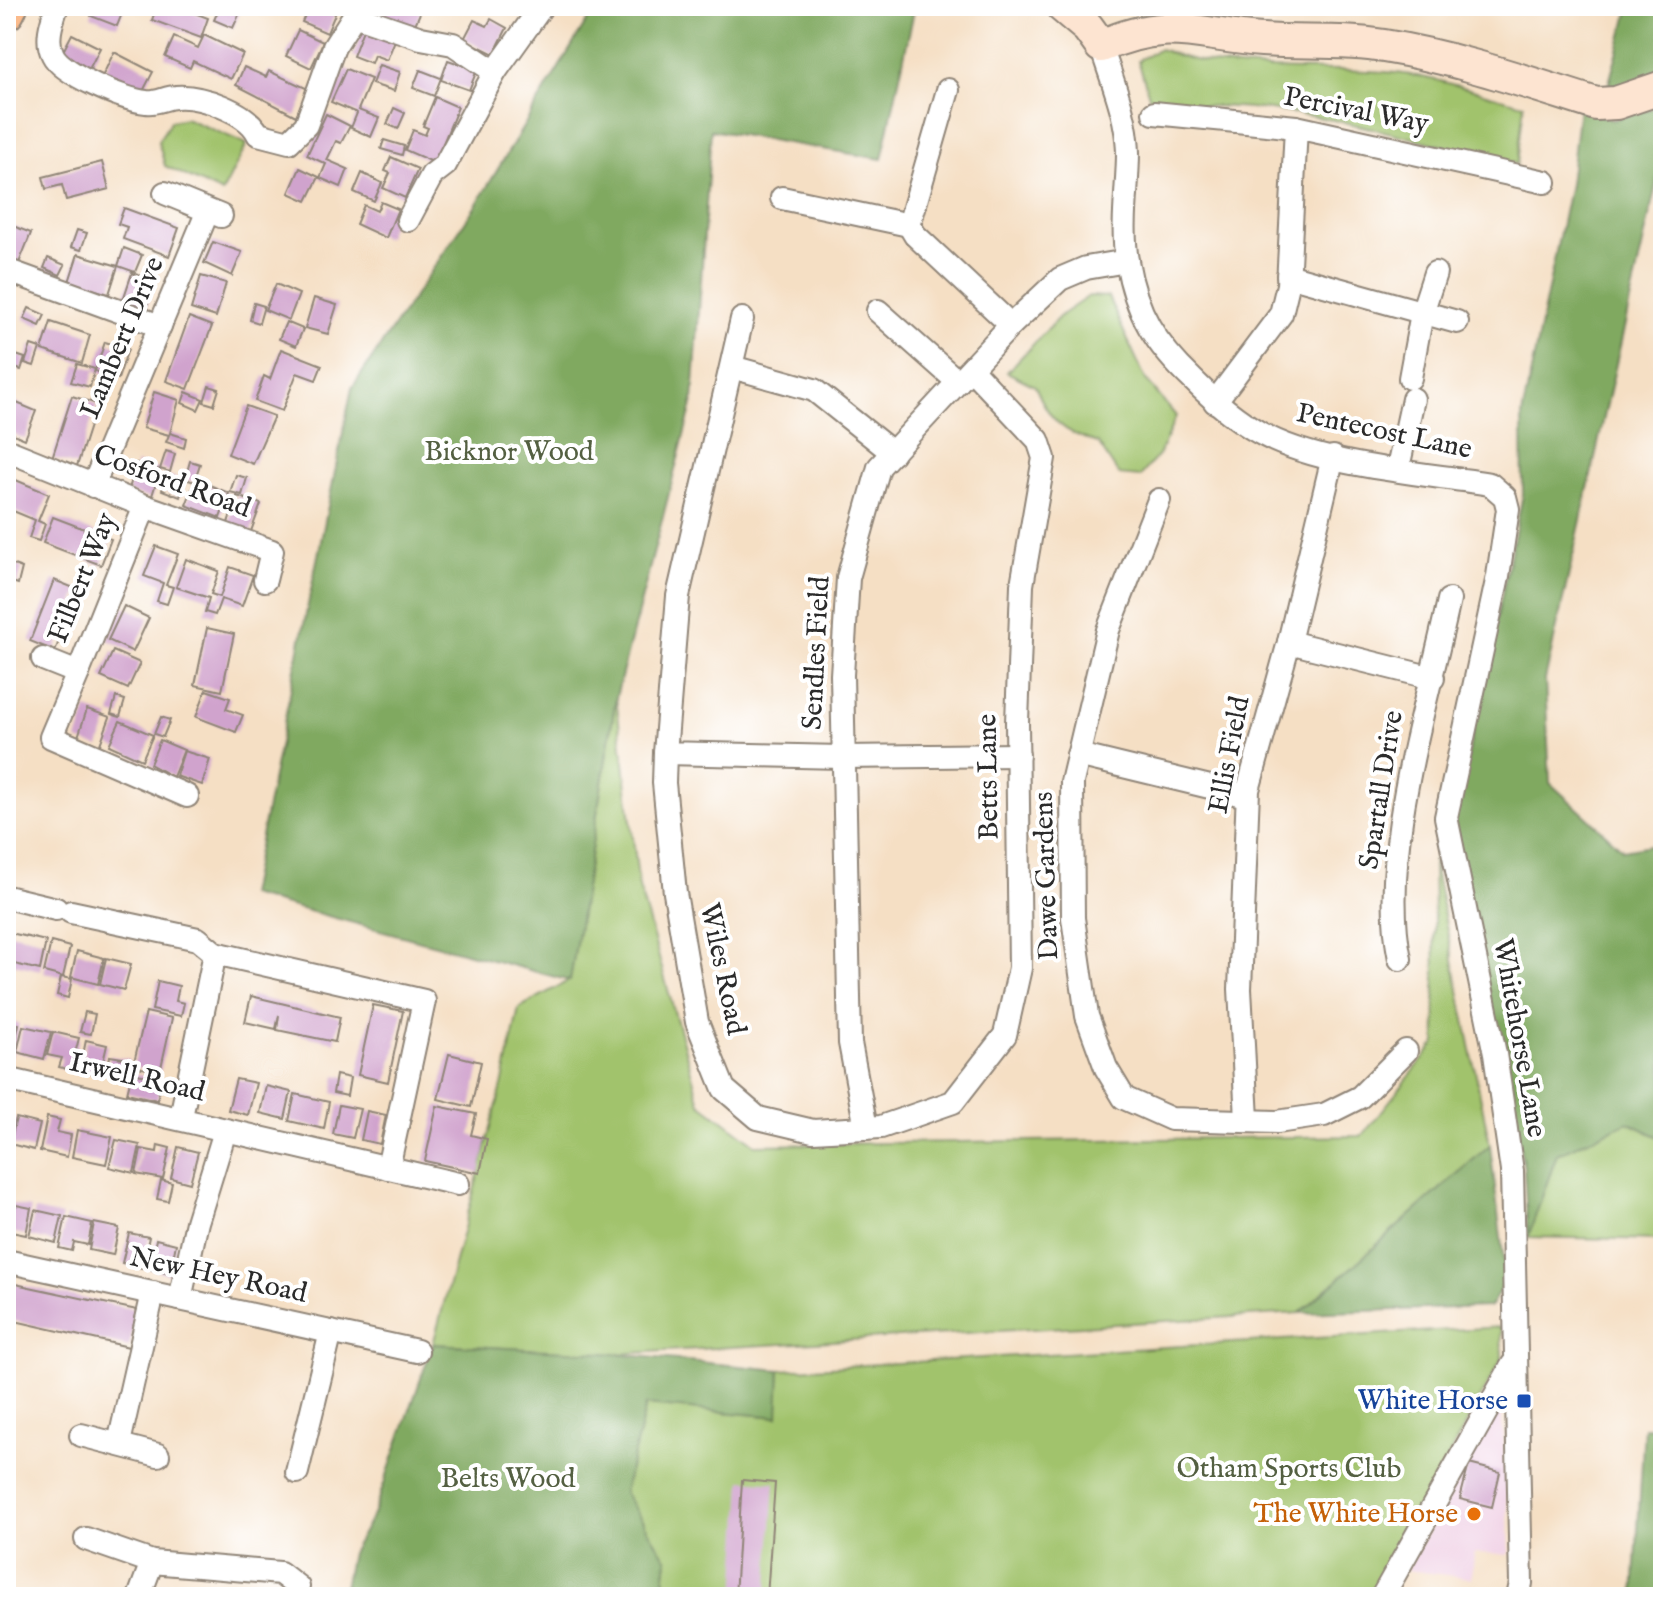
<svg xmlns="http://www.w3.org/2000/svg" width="1669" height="1603" font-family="'IM FELL English',serif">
  <rect width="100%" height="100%" fill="#fff"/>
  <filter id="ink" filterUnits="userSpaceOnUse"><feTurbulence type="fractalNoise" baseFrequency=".0125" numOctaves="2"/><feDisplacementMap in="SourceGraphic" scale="16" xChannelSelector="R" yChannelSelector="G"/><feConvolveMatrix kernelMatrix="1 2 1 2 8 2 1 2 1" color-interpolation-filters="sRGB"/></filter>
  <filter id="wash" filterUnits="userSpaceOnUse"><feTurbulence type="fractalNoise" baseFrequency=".006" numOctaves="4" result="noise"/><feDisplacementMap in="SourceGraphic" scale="32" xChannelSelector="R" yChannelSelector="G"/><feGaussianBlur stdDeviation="1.8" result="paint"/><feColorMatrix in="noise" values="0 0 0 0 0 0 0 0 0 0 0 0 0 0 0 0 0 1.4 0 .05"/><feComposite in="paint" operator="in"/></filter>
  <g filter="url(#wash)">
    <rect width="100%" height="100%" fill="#f5dfc4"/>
    <path fill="#f0d0e5" d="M1501,1402L1510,1554L1474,1553L1472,1578L1407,1570Z"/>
    <g fill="#a1c36c" stroke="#66774c" stroke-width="2">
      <path d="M1160,49C1237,81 1323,63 1404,74C1444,79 1485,95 1524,104L1517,164C1400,137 1273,94 1153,109L1138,60Z"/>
      <path d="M185,118L247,144L222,193L165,166L158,141L171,121Z"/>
      <path d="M1089,296L1108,297L1146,380L1176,416L1160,453L1140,477L1119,475L1098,443C1063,433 1049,420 1035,386L1007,372L1061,315Z"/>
      <path d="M616,697L639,887L700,1103L756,1145L1362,1136L1436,1043L1433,860L1490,1145L1300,1313L615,1354L433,1344L502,1086L519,1008L570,980Z"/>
      <path d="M1628,1122L1663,1139V1240L1528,1237L1557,1154Z"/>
      <path d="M1501,1327L1502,1358L1372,1597H662L667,1560L624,1492L646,1405L777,1417L780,1370Z"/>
    </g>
    <g fill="#80a960" stroke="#566a46" stroke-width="2">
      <path d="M596,6H915L882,159L711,130L693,401L616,697L570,981L249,895L352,388L475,207Z"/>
      <path d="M1630,6H1663V78L1606,94Z"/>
      <path d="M1663,105V176L1658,177L1545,680L1550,783L1623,850L1663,843V1139L1628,1122L1557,1154L1528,1237L1524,1168L1454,821L1523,495L1522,415L1570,184L1579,107L1612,120Z"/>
      <path d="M1490,1145L1506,1280L1490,1307L1300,1313Z"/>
      <path d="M433,1344L604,1353L780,1370L778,1417L646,1405L624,1492L667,1560L662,1597H342L351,1553L373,1515Z"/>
      <path d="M1644,1427L1663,1428V1597H1634Z"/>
    </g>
    <g id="blocks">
      <g fill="#d0a3cd">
        <path d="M94,6H125L117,26L91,16Z"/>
        <path d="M157,6H176L208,18L201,38L152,20Z"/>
        <path d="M220,6H243L233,28L214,20Z"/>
        <path d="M309,6L338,7L327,33L302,22Z"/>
        <path d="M381,6H423L411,34L375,19Z"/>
        <path d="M491,19L507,28L494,54L464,39L474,20L487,26Z"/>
        <path d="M364,27L395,40L387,60L374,55L371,63L353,56Z"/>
        <path d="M298,30L323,42L311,68L286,56Z"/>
        <path d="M72,34L100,48L86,75L58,61Z"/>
        <path d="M204,35L243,54L231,79L193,61L190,68L165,57L174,37L198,48Z"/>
        <path d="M114,52L153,72L139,99L101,79Z"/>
        <path d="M448,60L477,70L469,90L441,80Z"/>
        <path d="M379,65L400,72L394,91L372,84Z"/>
        <path d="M244,67L266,77L269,71L308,89L296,116L236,85Z"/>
        <path d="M346,69L371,79L358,110L379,118L371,137L351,128L357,113L331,102Z"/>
        <path d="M420,70L441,78L434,96L413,88Z"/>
        <path d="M435,97L458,107L435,163L405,150L413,130L425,135L428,128L423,126Z"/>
        <path d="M394,108L405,113L398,129L387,124Z"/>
        <path d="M326,114L350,126L341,143L336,141L327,160L348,169L341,187L320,178L326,164L307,155Z"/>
        <path d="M384,140L404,146L402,155L381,149Z"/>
        <path d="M391,157L418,169L405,198L383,188L390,173L385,171Z"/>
        <path d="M102,162L109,189L66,200L62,185L46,189L43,177Z"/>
        <path d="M300,168L319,177L307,201L289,193Z"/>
        <path d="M362,173L382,183L374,201L354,192Z"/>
        <path d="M381,202L398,209L386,238L356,224L364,205L377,211Z"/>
        <path d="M124,208L179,228L169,256L123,239L127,227L118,224Z"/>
        <path d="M6,214L11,216L8,224L31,233L19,263L6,258Z"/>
        <path d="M77,230L87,233L81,250L71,247Z"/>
        <path d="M213,242L242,252L232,276L204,263Z"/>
        <path d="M124,248L142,255L135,272L118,266Z"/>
        <path d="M78,254L118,266L109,294L69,282Z"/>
        <path d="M48,258L65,265L60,275L44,268Z"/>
        <path d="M132,273L156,281L145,311L122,303Z"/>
        <path d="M201,276L226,283L216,317L191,309Z"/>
        <path d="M276,284L299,294L289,320L265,310Z"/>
        <path d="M314,298L337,305L328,334L305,328Z"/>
        <path d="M254,303L264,306L259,323L250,320Z"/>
        <path d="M29,308L45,315L40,326L24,319Z"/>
        <path d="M189,317L212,326L188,389L166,381Z"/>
        <path d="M51,322L90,335L82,363L42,350Z"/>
        <path d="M286,322L303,329L296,346L279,339Z"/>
        <path d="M105,342L128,349L118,379L95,371Z"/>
        <path d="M31,345L40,348L34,366L25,363Z"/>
        <path d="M281,349L322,365L316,380L297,373L282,411L255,401L264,376L270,379Z"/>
        <path d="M13,354L25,358L21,370L9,366Z"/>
        <path d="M77,364L95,369L90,387L71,382Z"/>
        <path d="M209,386L219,389L214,405L204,402Z"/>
        <path d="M154,392L179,400L170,433L186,438L184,448L166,442L169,435L143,428Z"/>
        <path d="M186,392L203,399L198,410L182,403Z"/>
        <path d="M72,396L97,404L77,466L52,458Z"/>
        <path d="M12,401L36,411L25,439L6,431V414Z"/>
        <path d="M246,406L274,416L253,464L228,454Z"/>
        <path d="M166,451L175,454L170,472L160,469Z"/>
        <path d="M190,461L200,464L195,479L229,493L220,518L186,505L195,482L185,479Z"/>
        <path d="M137,463L160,470L151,499L128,492Z"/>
        <path d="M167,475L185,481L180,497L162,490Z"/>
        <path d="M236,475L247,478L242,495L230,492Z"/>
        <path d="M11,478L49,494L38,521L45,524L39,541L29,538L35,520L6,508V490Z"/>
        <path d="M237,496L261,504L250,534L227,526Z"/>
        <path d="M53,517L111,539L101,565L43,543Z"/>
        <path d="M156,546L178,554L166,585L173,587L167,604L157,601L163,583L144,576Z"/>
        <path d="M186,559L219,571L211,594L220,597L230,567L253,575L242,606L221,599L215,615L205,612L209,598L176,587Z"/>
        <path d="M11,564L22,568L18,584L6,580Z"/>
        <path d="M54,580L79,590L55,651L30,641Z"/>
        <path d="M124,606L149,618L133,652L108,640Z"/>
        <path d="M207,628L234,634L222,691L195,685Z"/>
        <path d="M113,651L140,663L128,689L101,677Z"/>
        <path d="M206,690L230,698L226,709L243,715L236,732L196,717Z"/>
        <path d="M116,697L125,700L120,717L111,714Z"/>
        <path d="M87,709L110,717L99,747L77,740Z"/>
        <path d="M161,717L170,720L163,737L154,734Z"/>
        <path d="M120,721L153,735L142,760L109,745Z"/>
        <path d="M160,740L184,750L173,777L150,764Z"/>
        <path d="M184,751L210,759L202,785L176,776Z"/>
        <path d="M6,932L46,941L40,970L6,962Z"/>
        <path d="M51,942L70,947L63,977L44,972Z"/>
        <path d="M77,951L104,958L98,984L71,977Z"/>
        <path d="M106,958L131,964L124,990L100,984Z"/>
        <path d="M61,977L72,979L68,998L57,995Z"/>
        <path d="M158,981L179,986L176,1001L184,1003L181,1016L152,1010Z"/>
        <path d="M251,996L340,1017L335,1042L277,1030L279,1015L276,1029L245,1022Z"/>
        <path d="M373,1005L403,1011L388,1082L358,1075Z"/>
        <path d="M85,1012L95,1014L91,1034L80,1032Z"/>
        <path d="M146,1012L172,1018L160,1072L133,1066Z"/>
        <path d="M6,1022L19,1024L12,1056L6,1055Z"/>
        <path d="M23,1026L51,1032L44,1059L17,1052Z"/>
        <path d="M53,1032L79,1038L71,1070L59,1067L62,1058L47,1055Z"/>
        <path d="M86,1040L107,1045L100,1075L80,1070Z"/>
        <path d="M449,1054L481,1062L471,1107L438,1099Z"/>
        <path d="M110,1056L129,1059L127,1071L108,1067Z"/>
        <path d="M132,1073L162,1079L157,1100L127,1093Z"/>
        <path d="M336,1075L350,1078L347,1096L333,1093Z"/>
        <path d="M236,1079L256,1083L248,1115L228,1110Z"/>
        <path d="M266,1086L291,1092L285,1119L260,1113Z"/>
        <path d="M295,1094L329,1102L324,1129L289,1121Z"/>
        <path d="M339,1105L360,1109L353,1138L333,1134Z"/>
        <path d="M437,1106L476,1114L471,1135L487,1139L480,1173L425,1161Z"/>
        <path d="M367,1111L386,1115L380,1144L361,1140Z"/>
        <path d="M47,1117L60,1120L57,1132L71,1135L67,1157L40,1151Z"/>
        <path d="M16,1118L40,1124L34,1150L10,1144Z"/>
        <path d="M77,1130L112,1137L106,1164L72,1157Z"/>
        <path d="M116,1140L140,1145L134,1173L109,1167Z"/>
        <path d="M158,1145L170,1148L163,1179L136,1174L141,1149L157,1152Z"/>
        <path d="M178,1147L198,1152L190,1183L171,1178Z"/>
        <path d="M161,1180L172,1183L168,1201L157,1199Z"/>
        <path d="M6,1203L31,1208L26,1235L6,1231Z"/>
        <path d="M35,1210L62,1216L56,1243L29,1236Z"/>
        <path d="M66,1217L92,1223L88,1245L74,1242L72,1251L59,1248Z"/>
        <path d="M94,1223L119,1228L113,1255L89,1250Z"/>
        <path d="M129,1233L149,1237L142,1268L122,1263Z"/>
        <path d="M156,1239L176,1244L170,1274L150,1269Z"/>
        <path d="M6,1282L137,1310L129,1347L6,1319Z"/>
        <path d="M1469,1464L1500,1472L1492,1507L1460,1499Z"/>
        <path d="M742,1480L775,1483L767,1597H735Z"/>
      </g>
    </g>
  </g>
  <g filter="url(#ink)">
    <use href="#blocks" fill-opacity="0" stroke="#908578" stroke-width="2"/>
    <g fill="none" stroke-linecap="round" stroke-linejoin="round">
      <defs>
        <g id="street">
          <path d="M57,6C52,21 45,40 53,55C62,74 125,100 146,102C156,104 166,97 176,97C200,95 248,112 258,134L289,142L306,125L334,47L360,6"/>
          <path d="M354,15L421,38L453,44L495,72L445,165L432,175L408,220"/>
          <path d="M1101,46C1112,81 1127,115 1128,152C1128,188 1121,225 1127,261C1136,313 1155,344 1193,380C1213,400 1235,419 1260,433C1318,466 1423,473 1490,484L1505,497L1508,509L1498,576L1446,817L1495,1054L1512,1171L1521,1583L1518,1597"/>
          <path d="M495,72L542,6"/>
          <path d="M948,90L909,225L915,235L1011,325"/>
          <path d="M1154,113L1296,127L1545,182"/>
          <path d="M165,193L221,216"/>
          <path d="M782,198L909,225"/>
          <path d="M6,270L160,326"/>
          <path d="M1288,275L1457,322"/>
          <path d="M878,311L958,382"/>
          <path d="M742,319L678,596L665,753L842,757L1018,755"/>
          <path d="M732,367L814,390L893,453"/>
          <path d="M1410,378L1422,313L1435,273"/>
          <path d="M1215,402L1281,314L1288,285L1296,127"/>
          <path d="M6,450L145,506L272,551L265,580"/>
          <path d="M1398,468L1413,399"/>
          <path d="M93,486L207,213"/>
          <path d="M1159,500L1108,630L1072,782L1073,918L1087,1016L1106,1068L1124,1098L1171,1119L1277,1122L1324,1115L1360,1097L1406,1051"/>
          <path d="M1289,642L1433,678"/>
          <path d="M43,659L78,673L145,506"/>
          <path d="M78,673L51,737L187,796"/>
          <path d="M665,753L664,783L675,893L697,1022L724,1089L758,1118L813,1131L881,1127L953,1102L1005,1035L1020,968L1017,722L1022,585L1044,458L1038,440L972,370"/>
          <path d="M1078,755L1247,796"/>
          <path d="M6,897L56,909"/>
          <path d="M71,912L198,939L215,953L181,1117"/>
          <path d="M215,953L424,1001L388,1168"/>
          <path d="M1400,959C1378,855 1427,705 1449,600"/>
          <path d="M6,1079L458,1184"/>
          <path d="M1247,1119L1240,989L1248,790L1289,642L1333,457"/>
          <path d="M866,1128L850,1043L842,675L848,578L879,467L1011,325L1060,279L1086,268L1127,261"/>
          <path d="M6,1261L417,1351"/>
          <path d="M180,1299L197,1222L225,1131"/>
          <path d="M81,1435L158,1455"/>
          <path d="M119,1443L153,1293"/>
          <path d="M297,1472L331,1332"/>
          <path d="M86,1539L152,1562L280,1573L298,1587"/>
          <path d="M139,1597L152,1562"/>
          <path d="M1382,1597L1513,1364"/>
        </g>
        <path id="secondary" d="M1062,6L1088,28L1101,46C1170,16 1194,35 1262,40C1303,43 1343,39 1384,46C1457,58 1526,82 1596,104L1616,103L1663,87"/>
        <path id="primary" d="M6,12L9,6"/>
      </defs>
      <use href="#street" stroke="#908578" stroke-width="26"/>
      <use href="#secondary" stroke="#908578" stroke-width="36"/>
      <use href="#primary" stroke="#908578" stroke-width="40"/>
      <use href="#street" stroke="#fff" stroke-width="22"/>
      <use href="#secondary" stroke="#fde4d1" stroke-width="32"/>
      <use href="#primary" stroke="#fbbb8c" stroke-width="36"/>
    </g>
  </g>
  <rect fill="#1a4fb4" stroke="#fff" stroke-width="3" x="1516" y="1393" width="16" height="16" rx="4"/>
  <circle fill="#e8710a" stroke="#fff" stroke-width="3" cx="1474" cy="1514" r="8"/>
  <g text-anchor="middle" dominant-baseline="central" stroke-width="8" stroke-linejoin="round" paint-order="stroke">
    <g font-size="28" fill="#2b2b2b" stroke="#fff">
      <text transform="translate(1356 111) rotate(11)">Percival Way</text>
      <text transform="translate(123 338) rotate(-67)">Lambert Drive</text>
      <text transform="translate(1384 432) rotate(12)">Pentecost Lane</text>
      <text transform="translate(172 482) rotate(20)">Cosford Road</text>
      <text transform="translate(83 578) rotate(-68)">Filbert Way</text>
      <text transform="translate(817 653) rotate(-87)">Sendles Field</text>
      <text transform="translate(1230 755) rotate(-79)">Ellis Field</text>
      <text transform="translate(989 777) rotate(-91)">Betts Lane</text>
      <text transform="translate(1382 790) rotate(-81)">Spartall Drive</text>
      <text transform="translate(1047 876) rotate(-92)">Dawe Gardens</text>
      <text transform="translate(722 969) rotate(78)">Wiles Road</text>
      <text transform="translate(1519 1038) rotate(80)">Whitehorse Lane</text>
      <text transform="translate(137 1078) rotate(13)">Irwell Road</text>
      <text transform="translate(218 1276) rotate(12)">New Hey Road</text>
    </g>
    <g font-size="28" fill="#546042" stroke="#fff">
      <text x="509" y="452">Bicknor Wood</text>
      <text x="1289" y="1469">Otham Sports Club</text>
      <text x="508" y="1479">Belts Wood</text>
    </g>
    <g font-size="28" fill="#164399" stroke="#fff" text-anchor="end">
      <text x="1508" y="1401">White Horse</text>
    </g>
    <g font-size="28" fill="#c56008" stroke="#fff" text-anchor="end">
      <text x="1458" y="1514">The White Horse</text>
    </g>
  </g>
  <rect width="1669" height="1603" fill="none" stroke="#fff" stroke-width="32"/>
</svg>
